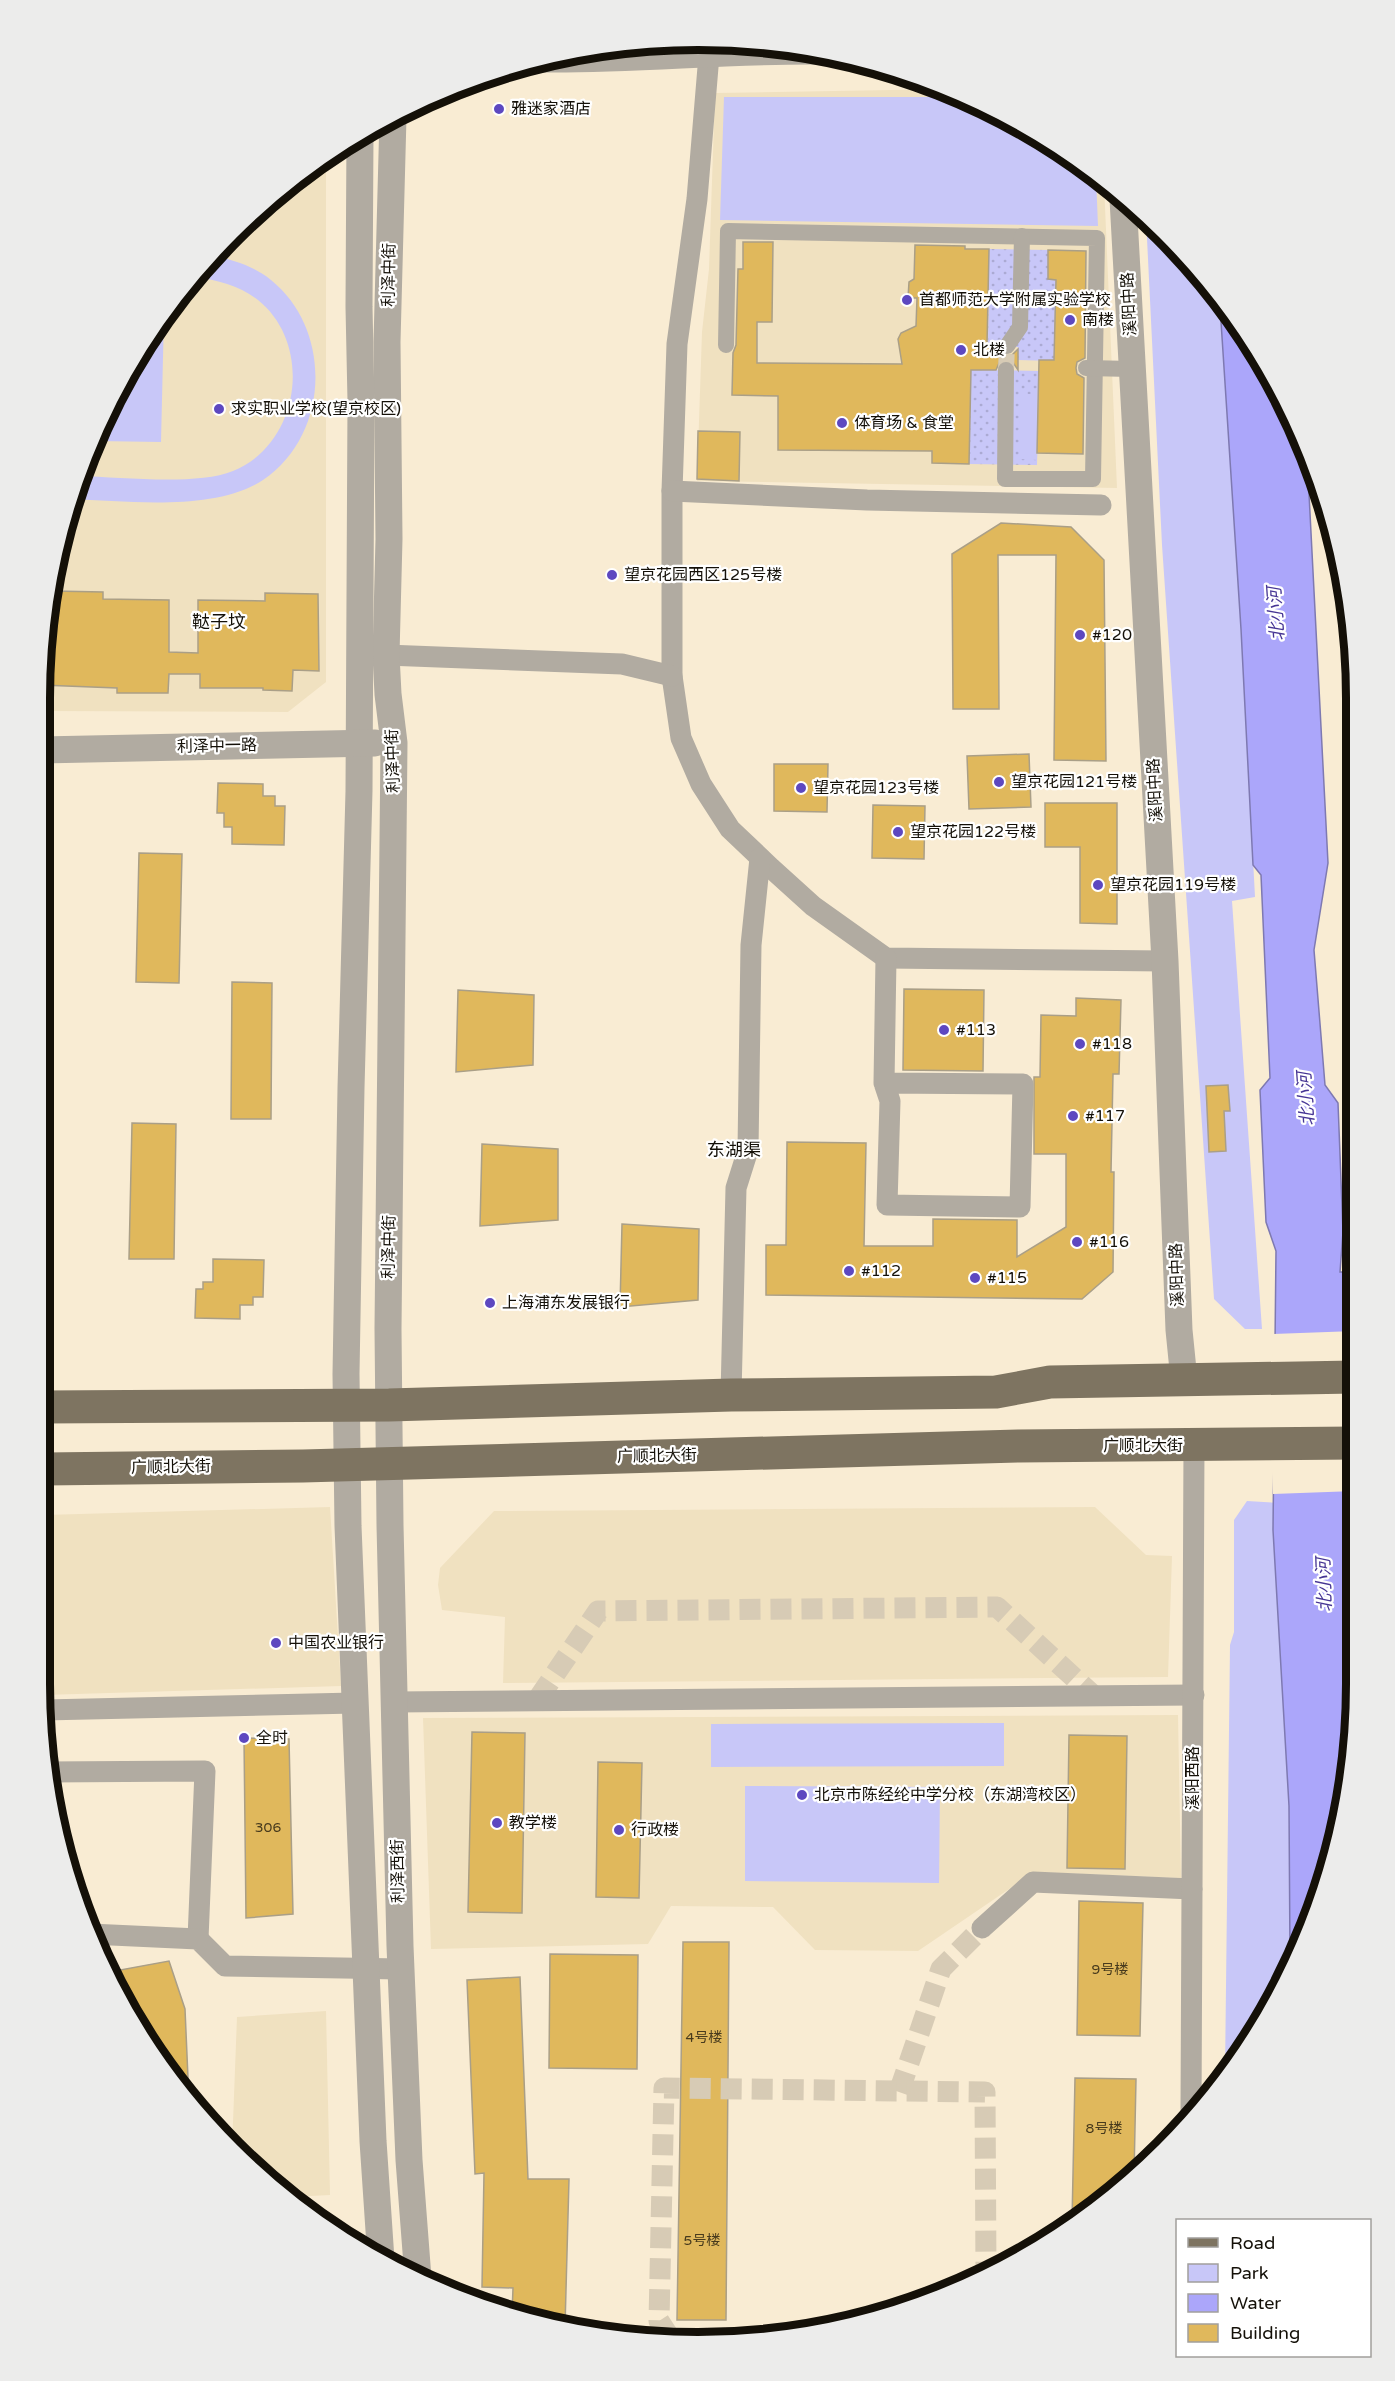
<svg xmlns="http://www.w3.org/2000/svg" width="1395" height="2381" font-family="'Varela Round','Noto Sans SC',sans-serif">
  <defs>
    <pattern id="grass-dots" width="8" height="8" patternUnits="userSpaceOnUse" patternTransform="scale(1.5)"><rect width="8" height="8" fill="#c8c7f8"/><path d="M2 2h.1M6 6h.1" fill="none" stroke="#abaad3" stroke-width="1.8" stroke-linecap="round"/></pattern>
  </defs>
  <rect width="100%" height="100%" fill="#f9ecd3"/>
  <g fill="#f0e1c0">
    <path d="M949,89L1063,150L1104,183L1117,488L697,481L702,332L709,269L715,93Z"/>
    <path d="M326,154V682L288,712L41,711L40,654L74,486L150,332L232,232Z"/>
    <path d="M330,1507L341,1686L44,1695V1515Z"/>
    <path d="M1095,1507L1146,1555L1172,1556L1168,1677L503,1683L505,1617L442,1610L438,1585L440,1568L494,1511Z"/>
    <path d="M1178,1715L1181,1878L1034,1872L918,1951L815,1950L773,1907L671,1906L648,1944L431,1949L423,1718Z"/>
    <path d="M326,2011L330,2195L291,2197L232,2149L237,2017Z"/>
  </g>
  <g fill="url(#grass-dots)">
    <path d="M989,249L1048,250V279L1056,280L1054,361L1018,360V347L988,346Z"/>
    <path d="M971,356L989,370L1039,371L1037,465L969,464Z"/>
  </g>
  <g fill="#c8c7f8">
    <path d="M724,97H964L1063,150L1096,177L1098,226L720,220Z"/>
    <path d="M1146,218L1163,232L1220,306L1241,629L1255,897L1232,901L1262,1329H1245L1214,1299L1162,545Z"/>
    <path d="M212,255C233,260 254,266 271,280C333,330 330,435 263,480C214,512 128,501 71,499L79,476C121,477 196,486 233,471C300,444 314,345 258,300C240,286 218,280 195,277Z"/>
    <path d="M164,315L161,442L96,441L150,332Z"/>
    <path d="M1020,394H1039L1037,460L1019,459Z"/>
    <path d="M1247,1501L1280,1503L1355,1727L1321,1895L1245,2049L1225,2072L1230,1645L1234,1632V1520Z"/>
    <path d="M1004,1723V1766L711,1767V1724Z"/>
    <path d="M745,1786L940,1787L939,1883L745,1881Z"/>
  </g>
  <path fill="#aba6fa" stroke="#7e79b1" stroke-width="1.5" d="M1220,306L1268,368L1307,455L1328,863L1314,950L1325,1085L1338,1103L1343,1232L1340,1272H1349L1355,1397V1727L1321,1895L1290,1957L1289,1806L1273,1530L1276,1251L1266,1222L1260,1090L1270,1078L1261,875L1253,865L1241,629Z"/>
  <path fill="#f9ecd3" d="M1355,1331V1491L1273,1494L1271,1450L1273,1334Z"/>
  <g fill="#e0b85c" stroke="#aa9f87" stroke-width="1.5">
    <path d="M743,242H773L772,322H757V363L902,364L898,339L901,333L916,326L917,298H908L909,282L914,279L915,245L965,246V249H989L987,346H997L1001,354L1006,356L1012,355L1018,349V370L1012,361L1007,360L1000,361L996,370H971L969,464L932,463V451L778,450V396L732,395L733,353L736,345L738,269H743Z"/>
    <path d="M1048,250L1086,251L1085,358L1077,362L1076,368L1077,374L1084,378L1083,454L1037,453L1039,360H1054L1056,280L1048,279Z"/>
    <path d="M698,431L740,432L739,481L697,479Z"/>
    <path d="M1001,523L1071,527L1104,560L1106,761L1054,760L1056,555H998L999,709H953L952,554Z"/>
    <path d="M53,591L103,592V599L169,600V652L198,653V600L265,601V593L318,594L319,671L293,670L292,691L263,690V688H200V674H169L168,693H117V688L41,685L40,654Z"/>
    <path d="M1029,754L1031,807L969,809L967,756Z"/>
    <path d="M774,764H828L827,812L774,811Z"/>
    <path d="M218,783L263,784V796H275V806H285L284,845L232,844V827H224V813H217Z"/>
    <path d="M1045,803H1117V924L1080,923V847H1045Z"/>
    <path d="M873,805L925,806L924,859L872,858Z"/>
    <path d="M139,853L182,854L179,983L136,982Z"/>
    <path d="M232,982L272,983L271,1119H231Z"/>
    <path d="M904,989L984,990L983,1071L903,1070Z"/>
    <path d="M458,990L534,995L533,1065L456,1072Z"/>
    <path d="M1076,998L1121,1000L1119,1074H1113L1111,1172H1114L1113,1272L1082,1299L766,1295V1245H786L787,1142L866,1143L864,1246H933V1219L1017,1220V1257L1066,1227V1154H1034V1077H1040L1041,1015L1076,1016Z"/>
    <path d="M1228,1085L1230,1111H1224L1226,1151L1209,1152L1206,1086Z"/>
    <path d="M132,1123L176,1124L174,1259H129Z"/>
    <path d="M482,1144L558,1149V1220L480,1226Z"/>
    <path d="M622,1224L699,1229L698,1300L620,1307Z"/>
    <path d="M213,1259L264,1260L263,1297H253V1305H240V1319L195,1318L196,1289H203V1282H213Z"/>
    <path d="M472,1732L525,1733L522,1913L468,1912Z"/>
    <path d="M1069,1735L1127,1736L1125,1869L1067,1868Z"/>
    <path d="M244,1738L289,1739L293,1914L246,1918Z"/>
    <path d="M598,1762L642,1763L639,1898L596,1897Z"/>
    <path d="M1079,1901L1143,1903L1140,2036L1077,2035Z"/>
    <path d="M683,1942H729L726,2320H677Z"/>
    <path d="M550,1954L638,1955L637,2069L549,2068Z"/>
    <path d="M169,1961L185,2009L189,2101L175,2084L139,2027L120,1970Z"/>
    <path d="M520,1977L528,2179H569L565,2327L527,2319L512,2314L513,2288L482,2287L484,2173L475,2174L467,1980Z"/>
    <path d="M1075,2078L1136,2079L1134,2176L1072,2222Z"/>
  </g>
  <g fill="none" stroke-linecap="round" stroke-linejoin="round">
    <path stroke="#d7cbb5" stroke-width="16" stroke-dasharray="16 8" stroke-linecap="butt" d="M1006,370L1007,346"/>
    <g stroke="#d7cbb5" stroke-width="21" stroke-dasharray="21 10" stroke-linecap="butt">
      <path d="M538,1699L598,1611L997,1607L1094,1696"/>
      <path d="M899,2092L941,1969L982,1928"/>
      <path d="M670,2338L659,2321L664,2088L985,2092L986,2274"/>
    </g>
    <g stroke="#b1aba1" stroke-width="16">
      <path d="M726,345L728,231L1097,238L1093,479H1005L1006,370"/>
      <path d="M1007,346L1020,327L1022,236"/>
      <path d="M1086,368L1132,369"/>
    </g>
    <g stroke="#b1aba1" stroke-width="21">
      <path d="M708,40L709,55L697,199L677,344L672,491V676L681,738L701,784L730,829L771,868L813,906L886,958L1165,961"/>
      <path d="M672,491L867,500L1101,505"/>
      <path d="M386,655L622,664L672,676"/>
      <path d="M884,1083L1023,1084L1020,1207L887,1205L890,1101L884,1083L886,958"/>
      <path d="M731,1395L736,1188L748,1150L751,945L760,858"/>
      <path d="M395,1702L1194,1695"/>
      <path d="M44,1710L355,1703"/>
      <path d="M45,1772L205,1771L198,1939"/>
      <path d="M982,1928L1033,1882L1192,1889"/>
      <path d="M90,1934L198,1939L225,1966L401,1969"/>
      <path d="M1191,2111L1194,1445"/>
      <path d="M323,2224H327L328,2228"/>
    </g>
    <g stroke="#b1aba1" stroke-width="27">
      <path d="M544,59C636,60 727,50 819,51"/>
      <path d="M393,117L387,342L389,539L386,655L388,694L394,743L388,1329L390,1525L400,1946L409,2160L418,2278"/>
      <path d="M360,135L359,307L361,401L359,791L351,1088L346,1374L348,1526L373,2141L381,2260"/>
      <path d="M1123,199L1165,961L1179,1330L1184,1380"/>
      <path d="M41,750L375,743"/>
    </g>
    <g stroke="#7e7461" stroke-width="33">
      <path d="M43,1407L389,1405L731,1395L996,1392L1050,1382L1355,1377"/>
      <path d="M44,1469L303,1466L1018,1446L1355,1443"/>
    </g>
  </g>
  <g fill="#5d48c0" stroke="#fff" stroke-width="2">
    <circle cx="499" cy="109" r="6"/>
    <circle cx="907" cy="300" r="6"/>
    <circle cx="1070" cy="320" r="6"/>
    <circle cx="961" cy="350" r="6"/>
    <circle cx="219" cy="409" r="6"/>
    <circle cx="842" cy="423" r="6"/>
    <circle cx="612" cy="575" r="6"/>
    <circle cx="1080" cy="635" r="6"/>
    <circle cx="999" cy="782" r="6"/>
    <circle cx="801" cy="788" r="6"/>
    <circle cx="898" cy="832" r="6"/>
    <circle cx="1098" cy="885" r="6"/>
    <circle cx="944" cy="1030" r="6"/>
    <circle cx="1080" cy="1044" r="6"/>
    <circle cx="1073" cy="1116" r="6"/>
    <circle cx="1077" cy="1242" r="6"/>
    <circle cx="849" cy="1271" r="6"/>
    <circle cx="975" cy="1278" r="6"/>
    <circle cx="490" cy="1303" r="6"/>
    <circle cx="276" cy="1643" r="6"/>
    <circle cx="244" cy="1738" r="6"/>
    <circle cx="802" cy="1795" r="6"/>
    <circle cx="497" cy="1823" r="6"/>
    <circle cx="619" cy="1830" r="6"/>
  </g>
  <g text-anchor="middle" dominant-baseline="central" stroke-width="4.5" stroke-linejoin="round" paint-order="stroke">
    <g font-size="14" fill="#473a1d">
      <text x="268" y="1827">306</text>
      <text x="1110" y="1969">9号楼</text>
      <text x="704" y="2037">4号楼</text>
      <text x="1104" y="2128">8号楼</text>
      <text x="702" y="2240">5号楼</text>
    </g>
    <g font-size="16" fill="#141008" stroke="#fff" text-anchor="start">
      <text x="511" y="109">雅迷家酒店</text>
      <text x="919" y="300">首都师范大学附属实验学校</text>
      <text x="1082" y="320">南楼</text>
      <text x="973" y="350">北楼</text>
      <text x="231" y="409">求实职业学校(望京校区)</text>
      <text x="854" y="423">体育场 &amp; 食堂</text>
      <text x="624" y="575">望京花园西区125号楼</text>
      <text x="1092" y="635">#120</text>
      <text x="1011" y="782">望京花园121号楼</text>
      <text x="813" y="788">望京花园123号楼</text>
      <text x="910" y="832">望京花园122号楼</text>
      <text x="1110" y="885">望京花园119号楼</text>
      <text x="956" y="1030">#113</text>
      <text x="1092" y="1044">#118</text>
      <text x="1085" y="1116">#117</text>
      <text x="1089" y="1242">#116</text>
      <text x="861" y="1271">#112</text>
      <text x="987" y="1278">#115</text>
      <text x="502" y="1303">上海浦东发展银行</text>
      <text x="288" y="1643">中国农业银行</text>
      <text x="256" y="1738">全时</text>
      <text x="814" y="1795">北京市陈经纶中学分校（东湖湾校区）</text>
      <text x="509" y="1823">教学楼</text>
      <text x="631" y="1830">行政楼</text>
    </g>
    <g font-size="16" fill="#141008" stroke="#fff">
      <text transform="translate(389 275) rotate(-89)">利泽中街</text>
      <text transform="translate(1129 304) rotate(-93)">溪阳中路</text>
      <text transform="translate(217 746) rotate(-1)">利泽中一路</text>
      <text transform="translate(393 761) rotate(-92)">利泽中街</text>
      <text transform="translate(1155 790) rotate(-93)">溪阳中路</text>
      <text transform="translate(389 1247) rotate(-89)">利泽中街</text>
      <text transform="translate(1177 1275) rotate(-92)">溪阳中路</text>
      <text x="1143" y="1446">广顺北大街</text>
      <text transform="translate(657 1456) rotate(-1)">广顺北大街</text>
      <text transform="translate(171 1467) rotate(-1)">广顺北大街</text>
      <text transform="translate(1193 1778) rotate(-90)">溪阳西路</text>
      <text transform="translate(398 1871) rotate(-91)">利泽西街</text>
    </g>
    <g font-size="18" font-style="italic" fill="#463594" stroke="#fff">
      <text transform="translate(1276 614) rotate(-94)">北小河</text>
      <text transform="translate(1306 1099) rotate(-94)">北小河</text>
      <text transform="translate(1324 1585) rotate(-92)">北小河</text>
    </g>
    <g font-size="18" fill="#141008" stroke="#fff">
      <text x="219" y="622">鞑子坟</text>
      <text x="734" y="1150">东湖渠</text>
    </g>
  </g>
  <path d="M0 0H1395V2381H0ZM698 50H698A648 648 0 0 1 1346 698V1684A648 648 0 0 1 698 2332H698A648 648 0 0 1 50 1684V698A648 648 0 0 1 698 50Z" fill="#ececeb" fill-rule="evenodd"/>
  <path fill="none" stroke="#141008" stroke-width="8" d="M698 50H698A648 648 0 0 1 1346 698V1684A648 648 0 0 1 698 2332H698A648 648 0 0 1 50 1684V698A648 648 0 0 1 698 50Z"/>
  <rect x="1176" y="2219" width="195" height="138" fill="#ffffff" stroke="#a19f9c" stroke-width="1.5"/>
  <rect x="1188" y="2238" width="30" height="9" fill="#7e7461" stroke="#a19f9c" stroke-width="1.5"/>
  <text x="1230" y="2249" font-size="18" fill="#141008">Road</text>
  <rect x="1188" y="2264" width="30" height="18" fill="#c8c7f8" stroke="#a19f9c" stroke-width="1.5"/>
  <text x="1230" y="2279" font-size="18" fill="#141008">Park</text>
  <rect x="1188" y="2294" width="30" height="18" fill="#aba6fa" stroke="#a19f9c" stroke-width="1.5"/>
  <text x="1230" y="2309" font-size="18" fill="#141008">Water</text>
  <rect x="1188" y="2324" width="30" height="18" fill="#e0b85c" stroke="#a19f9c" stroke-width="1.5"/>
  <text x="1230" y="2339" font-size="18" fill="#141008">Building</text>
</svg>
